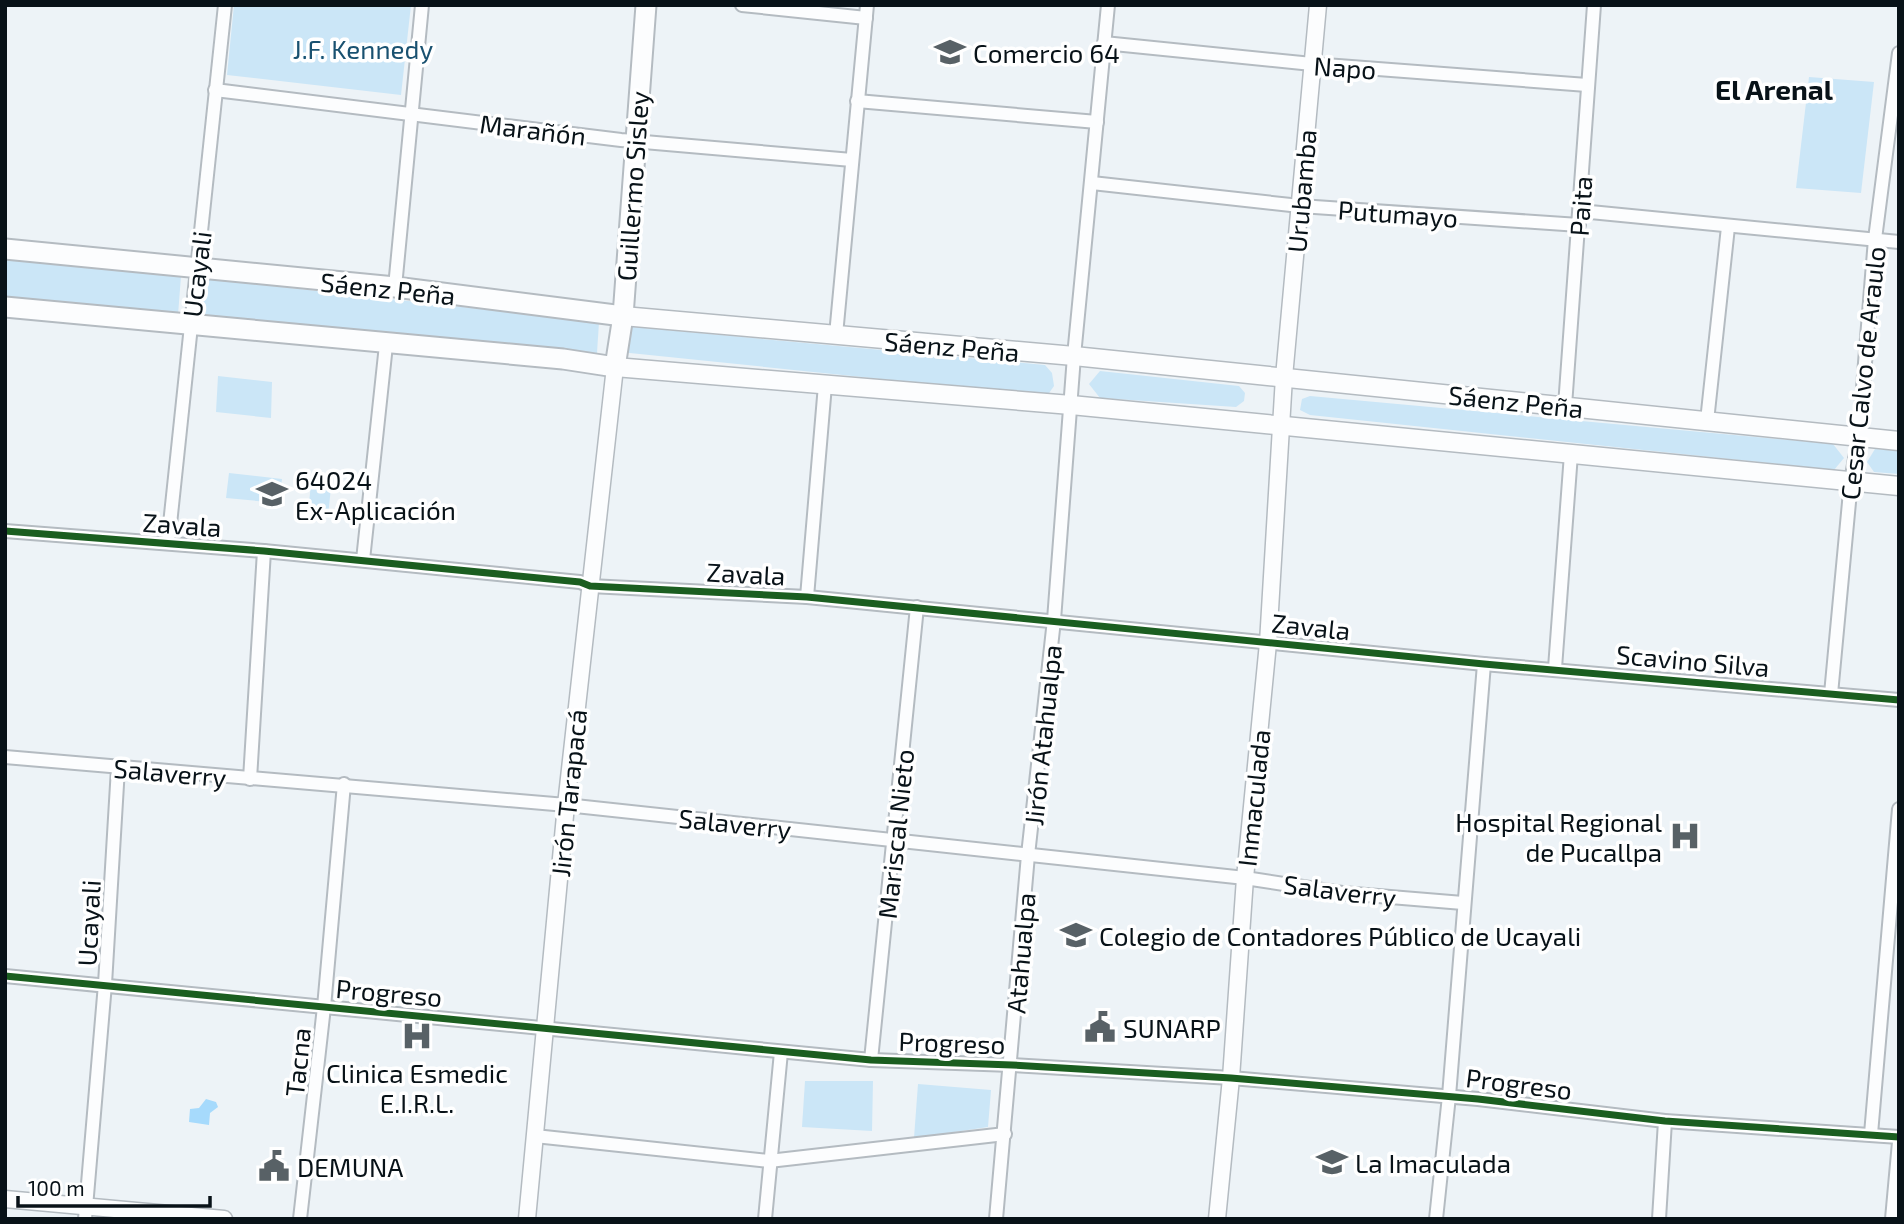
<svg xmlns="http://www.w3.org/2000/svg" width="1904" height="1224" font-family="'Exo 2',sans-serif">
  <rect width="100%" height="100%" fill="#edf3f7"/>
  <g fill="#cbe6f7">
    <path d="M234,5H411L401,95L227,75Z"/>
    <path d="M1809,77L1874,82L1861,193L1796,188Z"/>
    <path d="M5,258L181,276L178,315L5,297Z"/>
    <path d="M208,279L599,322L597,353L198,318Z"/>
    <path d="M622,326L1045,365L1052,373L1054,386L1047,396L620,352Z"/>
    <path d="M1100,371L1239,386L1245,393L1244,401L1236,407L1100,398L1089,384Z"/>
    <path d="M218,376L272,382L271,418L216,412Z"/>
    <path d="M1310,396L1833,444L1844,458L1834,470L1310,415L1300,410L1302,399Z"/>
    <path d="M1875,449L1899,451V474L1874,472L1867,462Z"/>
    <path d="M229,473L282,479L279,503L226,498Z"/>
    <path d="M312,475L332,478L328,516L308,512Z"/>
    <path d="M805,1081H873L872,1131L802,1127Z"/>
    <path d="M918,1084L991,1090L988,1127L914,1138Z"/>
  </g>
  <path fill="#a6dafc" d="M206,1099L216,1102L218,1107L210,1113L209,1125L189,1122L190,1109L199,1108Z"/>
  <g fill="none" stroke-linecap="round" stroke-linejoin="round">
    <defs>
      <g id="minor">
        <path d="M742,5L866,18"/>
        <path d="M1104,43L1312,64L1587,85"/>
        <path d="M215,90L621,140L852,160"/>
        <path d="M857,101L1097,122"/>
        <path d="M1092,183L1300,206L1579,225"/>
        <path d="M1580,211L1899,242"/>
        <path d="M395,287L422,5"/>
        <path d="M836,335L867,5"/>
        <path d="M1565,406L1594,5"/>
        <path d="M1707,421L1728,227"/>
        <path d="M5,531L264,551L580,582L590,586L807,597L1484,664L1899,700"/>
        <path d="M168,543L225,5"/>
        <path d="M363,560L386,345"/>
        <path d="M807,597L825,385"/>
        <path d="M1555,668L1571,454"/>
        <path d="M1831,694L1851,481L1859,437L1875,239L1899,53"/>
        <path d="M5,757L566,805L1245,878L1342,893L1463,903"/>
        <path d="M250,779L264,551"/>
        <path d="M5,976L871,1060L1012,1065L1231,1078L1478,1099L1665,1121L1899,1137"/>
        <path d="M871,1060L917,607"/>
        <path d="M1871,1134L1899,809"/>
        <path d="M535,1136L769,1161L1005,1134"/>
        <path d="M85,1219L105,984L118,768"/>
        <path d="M300,1219L324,1007L344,784"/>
        <path d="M765,1219L781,1052"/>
        <path d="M996,1219L1028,855L1054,620L1074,356L1108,5"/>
        <path d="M1436,1219L1449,1096L1484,664"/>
        <path d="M1659,1219L1665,1121"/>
        <path d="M1892,1219L1899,1142"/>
      </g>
      <g id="tertiary">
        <path d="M5,1199L224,1219"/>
        <path d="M527,1219L566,805L615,367"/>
        <path d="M1217,1219L1231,1078L1245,878L1268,643L1284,377L1318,5"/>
      </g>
      <g id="secondary">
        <path d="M623,316L1074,356L1899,441"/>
        <path d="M615,367L1071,405L1899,486"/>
      </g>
      <g id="primary">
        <path d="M5,249L395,287L623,316"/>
        <path d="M5,307L563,359L615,367L623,316L646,5"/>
      </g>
    </defs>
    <use href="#minor" stroke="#b4bbc1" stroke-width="16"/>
    <use href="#tertiary" stroke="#b4bbc1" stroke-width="19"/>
    <use href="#secondary" stroke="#b4bbc1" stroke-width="21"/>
    <use href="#primary" stroke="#b4bbc1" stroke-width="23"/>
    <use href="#minor" stroke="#fcfdfe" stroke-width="12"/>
    <use href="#tertiary" stroke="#fcfdfe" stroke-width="16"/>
    <use href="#secondary" stroke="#fcfdfe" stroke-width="18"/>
    <use href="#primary" stroke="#fcfdfe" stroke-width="19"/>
    <defs>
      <g id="cycleway">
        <path d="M5,531L264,551L580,582L590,586L807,597L1484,664L1899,700"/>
        <path d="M5,976L871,1060L1012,1065L1231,1078L1478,1099L1665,1121L1899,1137"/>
      </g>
    </defs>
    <use href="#cycleway" stroke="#fff" stroke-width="11"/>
    <use href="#cycleway" stroke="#1b5e20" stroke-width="7"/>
  </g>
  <defs>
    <symbol id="school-bare" viewBox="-9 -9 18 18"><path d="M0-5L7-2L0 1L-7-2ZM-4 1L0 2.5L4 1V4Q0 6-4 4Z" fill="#586166" stroke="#fff" stroke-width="2.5" paint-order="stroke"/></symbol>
    <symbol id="university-bare" viewBox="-9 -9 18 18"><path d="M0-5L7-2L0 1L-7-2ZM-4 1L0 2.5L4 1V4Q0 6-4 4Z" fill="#586166" stroke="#fff" stroke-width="2.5" paint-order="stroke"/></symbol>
    <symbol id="hospital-bare" viewBox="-9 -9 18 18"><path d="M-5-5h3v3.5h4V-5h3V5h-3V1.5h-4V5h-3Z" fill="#586166" stroke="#fff" stroke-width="2.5" paint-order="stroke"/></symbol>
    <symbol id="civic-bare" viewBox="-9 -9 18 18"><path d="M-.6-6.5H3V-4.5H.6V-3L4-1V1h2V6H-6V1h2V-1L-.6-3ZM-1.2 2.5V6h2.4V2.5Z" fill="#586166" stroke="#fff" stroke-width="2.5" paint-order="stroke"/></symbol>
  </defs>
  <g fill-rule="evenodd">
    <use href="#school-bare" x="928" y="30" width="44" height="44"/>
    <use href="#university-bare" x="250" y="472" width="44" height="44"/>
    <use href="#hospital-bare" x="1663" y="814" width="44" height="44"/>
    <use href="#university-bare" x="1054" y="913" width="44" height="44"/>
    <use href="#civic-bare" x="1078" y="1005" width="44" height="44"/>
    <use href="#hospital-bare" x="395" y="1014" width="44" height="44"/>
    <use href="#school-bare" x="1310" y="1140" width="44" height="44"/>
    <use href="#civic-bare" x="252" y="1144" width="44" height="44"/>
  </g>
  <g text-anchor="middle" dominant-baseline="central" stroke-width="7" stroke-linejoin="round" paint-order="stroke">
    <g font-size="26" fill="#195170" stroke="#fff">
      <text x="363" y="48">J.F. Kennedy</text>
    </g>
    <g font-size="26" fill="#081218" stroke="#fff" text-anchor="start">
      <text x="973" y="52">Comercio 64</text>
      <text x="295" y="479">64024<tspan x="295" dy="30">Ex-Aplicación</tspan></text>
      <text x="1662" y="821" text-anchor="end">Hospital Regional<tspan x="1662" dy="30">de Pucallpa</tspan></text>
      <text x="1099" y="935">Colegio de Contadores Público de Ucayali</text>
      <text x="1123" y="1027">SUNARP</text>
      <text x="417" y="1072" text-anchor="middle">Clinica Esmedic<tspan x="417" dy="30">E.I.R.L.</tspan></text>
      <text x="1355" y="1162">La Imaculada</text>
      <text x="297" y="1166">DEMUNA</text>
    </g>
    <g font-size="26" fill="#081218" stroke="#fff">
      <text transform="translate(1345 67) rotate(4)">Napo</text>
      <text transform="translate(533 129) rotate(7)">Marañón</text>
      <text transform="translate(632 186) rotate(-86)">Guillermo Sisley</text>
      <text transform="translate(1301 191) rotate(-85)">Urubamba</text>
      <text transform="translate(1580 206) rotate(-86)">Paita</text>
      <text transform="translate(1398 213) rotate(4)">Putumayo</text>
      <text transform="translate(196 274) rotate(-83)">Ucayali</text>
      <text transform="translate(388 288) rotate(6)">Sáenz Peña</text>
      <text transform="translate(952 346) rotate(5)">Sáenz Peña</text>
      <text transform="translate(1862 373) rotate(-84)">Cesar Calvo de Araulo</text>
      <text transform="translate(1516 401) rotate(6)">Sáenz Peña</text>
      <text transform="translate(182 524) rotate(4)">Zavala</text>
      <text transform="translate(746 573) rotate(3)">Zavala</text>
      <text transform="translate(1311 626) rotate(6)">Zavala</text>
      <text transform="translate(1693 660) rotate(5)">Scavino Silva</text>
      <text transform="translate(1042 735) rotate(-84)">Jirón Atahualpa</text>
      <text transform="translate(170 772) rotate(5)">Salaverry</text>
      <text transform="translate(568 793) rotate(-84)">Jirón Tarapacá</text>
      <text transform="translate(1253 798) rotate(-84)">Inmaculada</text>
      <text transform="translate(735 823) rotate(6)">Salaverry</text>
      <text transform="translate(895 834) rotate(-84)">Mariscal Nieto</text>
      <text transform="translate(1340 890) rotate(7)">Salaverry</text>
      <text transform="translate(88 923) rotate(-87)">Ucayali</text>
      <text transform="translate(1020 953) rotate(-85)">Atahualpa</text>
      <text transform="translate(389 992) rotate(5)">Progreso</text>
      <text transform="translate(952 1042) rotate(2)">Progreso</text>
      <text transform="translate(297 1062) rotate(-84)">Tacna</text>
      <text transform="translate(1519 1083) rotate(7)">Progreso</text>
    </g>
    <g font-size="28" font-weight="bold" fill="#081218" stroke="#fff">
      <text x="1774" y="89">El Arenal</text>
    </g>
  </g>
  <rect width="1904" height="1224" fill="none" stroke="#081218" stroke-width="14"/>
  <path d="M18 1196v10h192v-10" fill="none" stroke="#081218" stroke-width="3.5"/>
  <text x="28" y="1196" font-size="21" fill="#081218" stroke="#ffffff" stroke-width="5" paint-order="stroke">100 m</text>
</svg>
